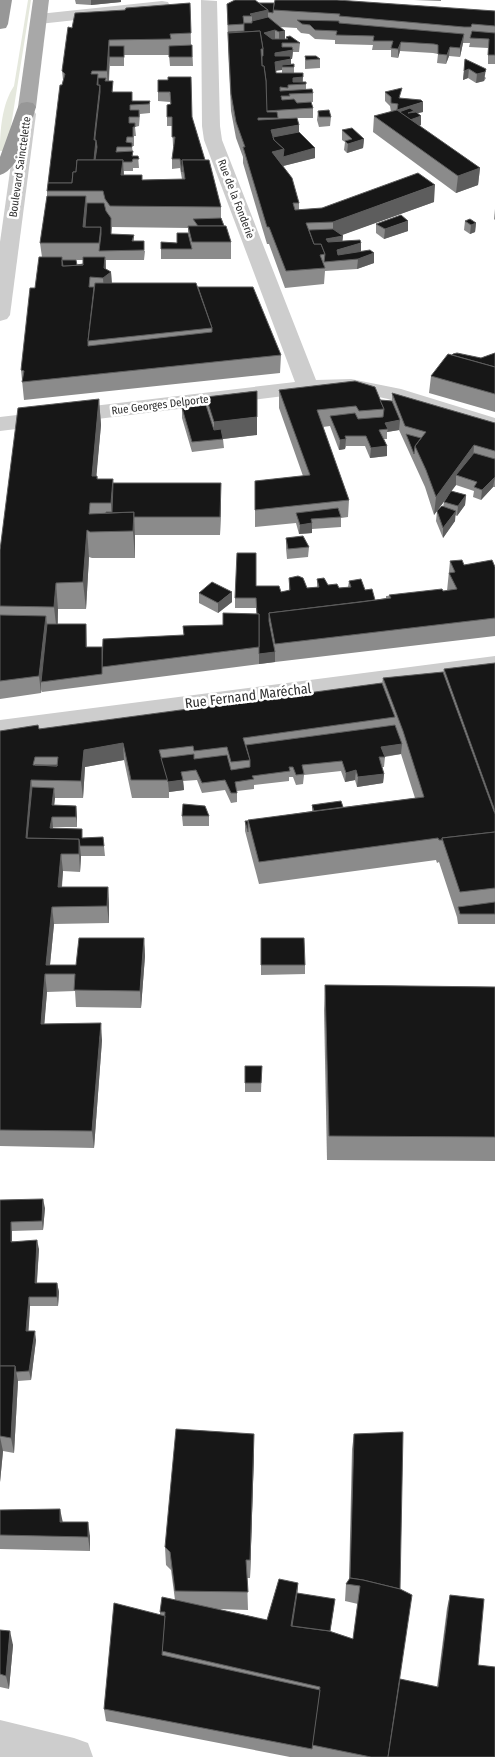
<svg xmlns="http://www.w3.org/2000/svg" width="495" height="1757" font-family="'Fira Sans Condensed',sans-serif">
  <rect width="100%" height="100%" fill="#fff"/>
  <path fill="#e5e8dd" d="M28,0H31L8,145L3,151H0C0,130 2,104 14,86Z"/>
  <g fill="none" stroke-linecap="round" stroke-linejoin="round">
    <g fill="#cdcdcd" fill-rule="evenodd">
      <path d="M201,0L217,1L220,126L222,140L316,380L351,379L401,389L495,418V432L388,399L351,391L308,393L0,431V417L295,382L204,140L202,126Z"/>
      <path d="M162,1L168,2L170,6L168,10L39,24L33,23L31,19L33,15L39,14Z"/>
      <path d="M27,109L33,110L36,114L10,315L7,319L0,321V242L18,114L21,110Z"/>
      <path d="M495,656V672L0,738V720Z"/>
      <path d="M0,1720L74,1738L88,1743L93,1757H0Z"/>
    </g>
    <path fill="#a8a8a8" fill-rule="evenodd" d="M33,0H49L36,107L33,111L27,112L21,111L18,107Z"/>
    <g fill="#979797" fill-rule="evenodd">
      <path d="M0,0H12L8,24L6,28L0,29Z"/>
      <path d="M27,102L33,103L36,107C30,126 21,169 0,175V157L18,107L21,103Z"/>
    </g>
  </g>
  <g fill="#8b8b8b" fill-rule="evenodd">
    <path d="M75,0H121V2L91,5L76,4Z"/>
    <path d="M414,0H441V1Z"/>
    <path d="M190,3L191,45H192L193,66H170L169,55H124V66H110V60L109,81L113,92L133,101H150V113L140,114L139,126L135,127L136,136H134V146H132L133,156H138L139,168H133V171H124V175L142,180L182,179L180,168L172,169V159L174,146H173L172,126H167V117L171,104L170,102L158,101V80L192,117L205,160L221,207V218L231,242V259H161V242L177,243L188,233V228L112,227L111,234L134,235V241L145,251L144,260H106V269L111,272L112,283L198,287L281,355L280,373L24,400L21,370L35,288L42,257L40,243L47,196V191L63,80L62,71L72,28L125,10ZM74,260H83V264L77,265Z"/>
    <path d="M259,3L495,11V64H488V48L469,47L470,43H463L460,57L449,56L446,64L437,63L438,54L433,53L400,51L398,58L391,57V50H372L373,45L335,44V40L315,39L309,34L301,33L297,29V28L280,27L285,39H286V37L300,43L299,52H293L292,59H291V64H294V73H303V82H306V90L313,93V102H311L313,108V118H297L299,132L315,158L283,166L299,203V210L434,202L341,235L343,236L342,241L361,243V251L374,253V263L357,269L325,271L324,284L285,288L269,244H267L243,163V157L236,138L231,111L228,48L227,4ZM276,70H282V73H276Z"/>
    <path d="M305,56L320,59V68L305,69Z"/>
    <path d="M465,59L486,78L484,81L476,83L468,78L463,80Z"/>
    <path d="M385,92L401,98L423,112L417,113L421,116V125L419,126L480,168L478,185L456,193L373,132L374,116L391,112L390,106L385,101Z"/>
    <path d="M318,111L331,117L330,126L319,127L317,120Z"/>
    <path d="M342,130L364,139L363,148L347,153L344,150L345,142L342,140Z"/>
    <path d="M495,209V220L494,219Z"/>
    <path d="M465,221L476,223L475,232L470,234L464,230Z"/>
    <path d="M376,224L408,231L384,239L376,233Z"/>
    <path d="M495,353V412L429,393L431,376L452,355L481,358Z"/>
    <path d="M279,390L392,401V393L495,423V487H493L481,500L473,497L474,491L456,485L451,491L466,495L465,505L457,516L455,515V521L443,538L436,521L437,511L434,515L425,487L399,430L387,432V439H384L387,446V456L370,458L365,446H346L345,449L339,450L330,426L323,427L349,500L348,517L341,518V527L312,529V533L299,534L296,523L255,527V481L303,476L279,408ZM448,496L444,502L443,507L438,510Z"/>
    <path d="M257,391V435L223,439L224,448L192,452L182,418V408L206,405V397Z"/>
    <path d="M99,399L101,425L96,476H97L98,479H113V483L221,501L220,535H135V558H92L89,557L86,609H58V624H86L87,647H102L184,635L183,626L223,625V613L257,614L256,608H235V598L256,586L281,592L289,591V578L307,588L317,587V579L328,585L339,588L348,587L349,581L365,590L375,600L386,598V596L447,591L450,561L464,565L495,567V636L275,662L42,692V690L41,693L0,699V550Z"/>
    <path d="M286,538L309,547L308,557L287,559L286,548Z"/>
    <path d="M199,593L232,602L218,613L199,603Z"/>
    <path d="M495,663V924H458L457,917L439,862L437,863L436,860L259,884L245,831V821L312,811V805L343,807L415,798L401,754L385,757L384,767H382L384,774L383,783L357,787L355,780L345,782L341,771L304,775L303,784L296,785L293,777H289V781L254,785V789L237,791V802L231,803L225,790L202,793L197,780L183,781L184,790L169,792V798H132L124,760L85,767L83,798H55L54,805L76,806L77,827H53L52,828L83,838L103,837L105,856H81L80,872L63,871L62,887H108L109,904V923L54,924L50,965H76L144,938L145,956L141,1008L76,1007L75,991L47,992L44,1024L102,1040L94,1148L0,1146V731L39,729L382,683L383,678L443,672L444,669Z"/>
    <path d="M182,816H209V826H183Z"/>
    <path d="M261,938L305,965V974L261,975Z"/>
    <path d="M325,985L495,987V1161L327,1160L324,1010Z"/>
    <path d="M245,1066H262L261,1092H245Z"/>
    <path d="M0,1200L45,1208L43,1230L12,1231V1241L39,1249L37,1283H57L59,1292L58,1306H30L28,1331L36,1340L31,1380L18,1381L14,1453L3,1451L0,1482Z"/>
    <path d="M354,1434L400,1589V1679L437,1687L447,1608L450,1595L478,1665L495,1757H290L106,1721L104,1709L160,1614V1612L175,1600L171,1570L166,1565L165,1547L254,1453L250,1578H247L248,1610L217,1609L267,1620L297,1593L334,1607L330,1632L353,1639L358,1604L345,1601L346,1584L349,1580L352,1449Z"/>
    <path d="M0,1510L62,1522L90,1536V1551L0,1549Z"/>
    <path d="M0,1630L13,1645L9,1689L0,1687Z"/>
  </g>
  <g fill="#5d5d5d">
    <path d="M91,0H121V2L91,5Z"/>
    <path d="M268,10V25L252,29V16L250,14Z"/>
    <path d="M275,30V39L264,42V33Z"/>
    <path d="M285,31V40L279,41V32Z"/>
    <path d="M464,34L463,43L460,57V48Z"/>
    <path d="M109,40L110,55L108,87L107,71Z"/>
    <path d="M401,42L400,51L398,58V49Z"/>
    <path d="M450,47L449,56L446,64L447,55Z"/>
    <path d="M293,50L292,59H289H291V67H282V70L275,71V53Z"/>
    <path d="M469,69L468,78L463,80L464,71Z"/>
    <path d="M486,69L484,81L476,83L477,74Z"/>
    <path d="M303,73L302,86V84L292,85L293,78Z"/>
    <path d="M100,85L101,101L95,147L94,140L95,130Z"/>
    <path d="M423,102V112L414,114L421,116V125L402,131L397,117V110Z"/>
    <path d="M299,125V141L273,146L271,130Z"/>
    <path d="M364,139L363,148L347,153L348,144Z"/>
    <path d="M96,140L97,156L93,164Z"/>
    <path d="M315,148V158L283,166L272,152L284,149Z"/>
    <path d="M123,160L124,181L121,175Z"/>
    <path d="M480,168L478,185L456,193L458,176Z"/>
    <path d="M435,185L434,202L334,238L343,236L342,246L326,249V239L333,238V222Z"/>
    <path d="M86,196L87,212L85,234L83,227Z"/>
    <path d="M408,221V231L384,239L385,229Z"/>
    <path d="M476,223L475,232L470,234L471,225Z"/>
    <path d="M361,243V253L337,260V250Z"/>
    <path d="M374,253V263L357,269L358,259Z"/>
    <path d="M105,257L106,273L111,272L112,289L104,294L103,278Z"/>
    <path d="M99,399L101,425L94,503L92,476Z"/>
    <path d="M257,417V435L214,440V422Z"/>
    <path d="M400,420L399,430L387,432L388,429L385,423Z"/>
    <path d="M346,439L345,449L339,450L340,440Z"/>
    <path d="M474,445L473,463L456,475V485L434,515L436,497Z"/>
    <path d="M387,446V456L370,458L371,448Z"/>
    <path d="M495,477L493,487L481,500L482,490Z"/>
    <path d="M113,479L115,506L112,517L111,503Z"/>
    <path d="M221,483V501L220,535V517Z"/>
    <path d="M466,495L465,505L457,516L458,506Z"/>
    <path d="M456,511L455,521L443,538V528Z"/>
    <path d="M134,512L135,539V558L133,531Z"/>
    <path d="M312,523V533L299,534L300,525Z"/>
    <path d="M87,530L89,557L86,609L83,582Z"/>
    <path d="M56,583L58,609L57,633L54,607Z"/>
    <path d="M232,592V602L218,613V603Z"/>
    <path d="M46,616L48,634L41,682V693L39,676Z"/>
    <path d="M275,652V662L259,664V654Z"/>
    <path d="M123,743L124,760L85,767L83,798L81,781L84,750Z"/>
    <path d="M402,744L401,754L380,757L381,747Z"/>
    <path d="M356,770L355,780L345,782L346,773Z"/>
    <path d="M384,774L383,783L357,787L358,777Z"/>
    <path d="M31,780L33,797L26,845V838Z"/>
    <path d="M183,780L184,790L169,792L168,782Z"/>
    <path d="M54,788L55,798L53,815L52,805Z"/>
    <path d="M76,806L77,816V827L76,817Z"/>
    <path d="M52,817L53,827L51,838L50,828Z"/>
    <path d="M79,839L81,856L80,872L79,854Z"/>
    <path d="M61,854L63,871L60,904L58,887Z"/>
    <path d="M108,887L109,904V923L107,906Z"/>
    <path d="M52,907L54,924L49,974L46,965Z"/>
    <path d="M144,938L145,956L141,1008L140,991Z"/>
    <path d="M45,974L47,992L43,1041L41,1024Z"/>
    <path d="M101,1023L102,1040L94,1148L92,1131Z"/>
    <path d="M43,1199L45,1208L43,1230L42,1221Z"/>
    <path d="M11,1222L12,1231V1251L11,1242Z"/>
    <path d="M37,1240L39,1249L36,1292L35,1283Z"/>
    <path d="M57,1283L59,1292L58,1306L57,1297Z"/>
    <path d="M29,1297L30,1306L28,1340L26,1331Z"/>
    <path d="M35,1331L36,1340L31,1380L29,1371Z"/>
    <path d="M15,1366L18,1381L14,1453L11,1438Z"/>
    <path d="M254,1434V1453L250,1578V1560Z"/>
    <path d="M0,1437L3,1451L0,1482Z"/>
    <path d="M60,1509L63,1523L60,1522Z"/>
    <path d="M88,1522L90,1536V1551L88,1537Z"/>
    <path d="M298,1583L297,1601L292,1635L291,1626Z"/>
    <path d="M10,1631L13,1645L9,1689L6,1676Z"/>
  </g>
  <g fill="#171717" stroke="#5d5d5d" fill-rule="evenodd">
    <path d="M235,0H255L268,10L250,14L252,16H243L244,24L228,25L227,4Z"/>
    <path d="M275,0H337L495,11V26L472,24L471,27H464L339,16L340,14L273,10Z"/>
    <path d="M190,3L191,33L170,34L171,39L109,40L107,71H92L91,74H98L97,85H100L95,130L94,140H96L94,160H77L76,172H73L72,183H48L60,85H62L65,74L62,71L68,27L72,28L75,13L125,10L126,8Z"/>
    <path d="M259,3H274L273,13L268,12V10Z"/>
    <path d="M268,17L285,31L279,32L275,30L264,33L272,39H288L286,37L290,36L300,43H282V47H292L293,50L275,53V56H290L291,59L275,62L276,73H303V77L293,78V82H306V84L288,85V88L280,87V91L312,89L313,93L289,94L290,96H281L282,100L294,99L297,103L311,102L313,108L266,111V81L264,66H262V56H263V49L260,31L228,33V32L244,31V23H252V21Z"/>
    <path d="M297,20L339,21V23L464,34L460,48L450,47L447,55L438,54V45L434,44L401,42L398,49L391,48L393,41H373L374,36L336,35L337,31L315,30L310,25L302,24Z"/>
    <path d="M260,31L263,49H261L262,66H264L266,81L267,112H277L278,118H258V120L297,118L299,125L271,130L274,140L284,149L272,152L292,178L299,203H293L295,210L322,208L418,173L435,185L333,222L306,223L314,244H321L325,254L320,255L325,268L286,271L269,227H267L243,147H245L236,122L231,94L228,33Z"/>
    <path d="M472,31L495,33V55H488L489,39L470,38Z"/>
    <path d="M192,45V57H169V46Z"/>
    <rect x="109" y="46" width="15" height="11"/>
    <path d="M305,56H316L320,59L306,60Z"/>
    <path d="M465,59L486,69L485,72L477,74L469,69L464,71Z"/>
    <path d="M294,64V67H282V65Z"/>
    <path d="M168,77H191L192,117L205,160H182V172L180,159H172L175,137H172V117H167V105L171,104L170,92H158V80H168Z"/>
    <path d="M98,78H106L105,81H113L112,92H132V101H150L149,104L130,105V110H139V117H129V123H135V127H133V137H127L126,142L132,143V147H117L116,152L133,151L132,156H138L139,159H133L132,162H123V160H95L97,147L96,140H95V137L100,92V85H98Z"/>
    <path d="M402,88L399,98L421,100L423,102L397,110L398,104L391,103V97L385,92Z"/>
    <path d="M410,108L414,111L408,113L416,112L421,116L410,120L399,112Z"/>
    <path d="M329,110L331,117H319L318,111Z"/>
    <path d="M397,110L480,168L458,176L374,116Z"/>
    <path d="M352,128L364,139L348,144L345,141L352,139L342,130Z"/>
    <path d="M299,132L315,148L283,157L284,149L274,140L273,137Z"/>
    <path d="M77,160H123L121,175H142V180L185,179L182,160H209L221,207L110,206L105,199L103,191H47L48,183H72L73,172H76Z"/>
    <path d="M47,196H86L83,227H101L99,243H40Z"/>
    <path d="M87,203H104L106,211L111,218V234L134,235L132,241H144V250L99,251L101,234V227H85Z"/>
    <path d="M401,215L408,221L385,229L376,224Z"/>
    <path d="M221,218L224,226H198L193,219Z"/>
    <path d="M470,219L476,223L471,225L465,221Z"/>
    <path d="M188,226H226L231,242H192Z"/>
    <path d="M333,229L343,236L326,239L328,242L360,240L361,243L337,250L338,255L370,250L374,253L358,259L324,262L325,254L321,244H314L309,230Z"/>
    <path d="M177,233H188L192,249H161V242L177,243Z"/>
    <path d="M39,257H62V266L83,265V257H105L104,268L111,272L103,278L90,277L89,287H94L88,341V346L212,332V328L198,287H253L281,355L22,382L24,371L21,370L30,288H35Z"/>
    <path d="M62,260H76L77,265L83,264V265L63,266Z"/>
    <path d="M95,283H196L212,328L88,341Z"/>
    <path d="M457,353L481,358L495,353V367L452,355L453,354Z"/>
    <path d="M448,354L495,367V394L431,376Z"/>
    <path d="M355,381L375,387L384,409L359,411L356,406L317,410L349,500L255,510V481L310,475L279,390Z"/>
    <path d="M257,391V417L214,422L206,397Z"/>
    <path d="M392,393L495,423V451L474,445L436,497L426,470L415,446L426,432L405,426Z"/>
    <path d="M99,399L92,476H97V479H113L111,503H90L89,514L134,512L133,531L90,532L87,530L83,582L56,583L54,607L0,606V550L18,408Z"/>
    <path d="M380,400L392,401L400,420L385,423L388,429L379,430L387,446L371,448L366,436H345L346,439L340,440L330,416L355,413L358,419L383,417L384,409Z"/>
    <path d="M206,405L214,430L221,429L223,439L192,442L182,408Z"/>
    <path d="M406,434L421,438L415,446L414,454Z"/>
    <path d="M474,453L495,459V477L482,490L474,487L477,482L456,475Z"/>
    <path d="M113,483H221L220,517H134V512L106,513V512H112Z"/>
    <path d="M451,491L466,495L458,506L444,502Z"/>
    <path d="M442,506L456,511L443,528L437,511Z"/>
    <path d="M338,508L341,517L311,519L312,523L300,525L296,513Z"/>
    <path d="M303,536L309,547L288,549L286,538Z"/>
    <path d="M237,553H256V586H279L281,592L290,590L289,578L298,576L303,578L307,588L319,587L317,579L324,578L328,585L337,584L339,588L351,587L349,581L361,579L365,590L372,589L375,600L269,613V621L275,652L259,654V614H257L256,598H235Z"/>
    <path d="M462,560L464,565L492,560L495,567V618L275,644L269,613L361,602L391,598L389,595L442,589L443,591L457,589L449,573L455,572L450,561Z"/>
    <path d="M212,582L232,592L218,603L199,593Z"/>
    <path d="M223,613L259,614V647L102,667L103,639L184,635L183,626L223,625Z"/>
    <path d="M0,615L46,616L39,676L0,681Z"/>
    <path d="M47,624H86V647H102V674L41,682Z"/>
    <path d="M495,663V811L444,669Z"/>
    <path d="M443,672L495,814V832L442,838V840H439L438,838L259,862L248,820L424,797L403,731L383,678Z"/>
    <path d="M382,683L395,717L243,738L250,760L231,762L227,747L194,751L193,746L159,750L168,780H131L123,743L84,750L81,781L31,780L26,838L79,839V854H61L58,887H108L107,906L52,907L46,965H76L79,938H144L140,991L74,990L75,974H45L41,1024L101,1023L92,1131L0,1130V731L38,725L39,729ZM35,757H58L57,766L33,765Z"/>
    <path d="M395,725L402,744L381,747L385,757H379L384,774L358,777L356,770L346,773L342,761L302,765L304,774L296,775L293,767H289L290,771L252,776L254,779L235,782L237,793H231L225,780L202,783L196,770L181,772L183,780L168,782L161,758L194,754V759L227,755L231,770L250,767V760L246,745Z"/>
    <path d="M35,765H57V766Z"/>
    <path d="M32,787L54,788L52,805L76,806V817H52L50,828L82,829V838L103,837L104,846H80L79,839L27,838Z"/>
    <path d="M341,801L343,807L314,811L312,805Z"/>
    <path d="M183,804L205,806L209,816H182Z"/>
    <path d="M245,821H248V832Z"/>
    <path d="M495,832V888L460,892L442,838Z"/>
    <path d="M495,902V914H460L458,907Z"/>
    <path d="M261,938H304L305,965H261Z"/>
    <path d="M325,985L495,987V1137L329,1136Z"/>
    <path d="M245,1066H262L261,1083H245Z"/>
    <path d="M43,1199L42,1221L11,1222V1242L37,1240L35,1283H57V1297H29L26,1331H35L29,1371L16,1372L15,1366H0V1200Z"/>
    <path d="M0,1366H15L11,1438L0,1436Z"/>
    <path d="M176,1429L254,1434L250,1560H246L248,1592L175,1591L170,1552L165,1547Z"/>
    <path d="M403,1432L400,1589L363,1580L350,1578L354,1434Z"/>
    <path d="M60,1509V1522H88V1537L0,1535V1510Z"/>
    <path d="M350,1578L363,1580L400,1589L412,1595L388,1757H371L312,1745L320,1687L162,1651L165,1612H160L162,1597L267,1620L279,1579L298,1583L291,1626L329,1631L353,1639L360,1586L346,1584Z"/>
    <path d="M297,1593L335,1599L330,1631L292,1626Z"/>
    <path d="M450,1595L484,1599L478,1665L495,1667V1757H388L400,1679L438,1687Z"/>
    <path d="M114,1603L165,1616L162,1655L320,1690L312,1749L104,1709Z"/>
    <path d="M0,1630L10,1631L6,1676L0,1674Z"/>
  </g>
  <g text-anchor="middle" dominant-baseline="central" stroke-width="5" stroke-linejoin="round" paint-order="stroke">
    <g font-size="11" fill="#303030" stroke="#fff">
      <text transform="translate(20 167) rotate(-82)">Boulevard Sainctelette</text>
      <text transform="translate(236 199) rotate(69)">Rue de la Fonderie</text>
      <text transform="translate(160 405) rotate(-7)">Rue Georges Delporte</text>
    </g>
    <g font-size="14" fill="#303030" stroke="#fff">
      <text transform="translate(248 696) rotate(-7)">Rue Fernand Maréchal</text>
    </g>
  </g>
</svg>
